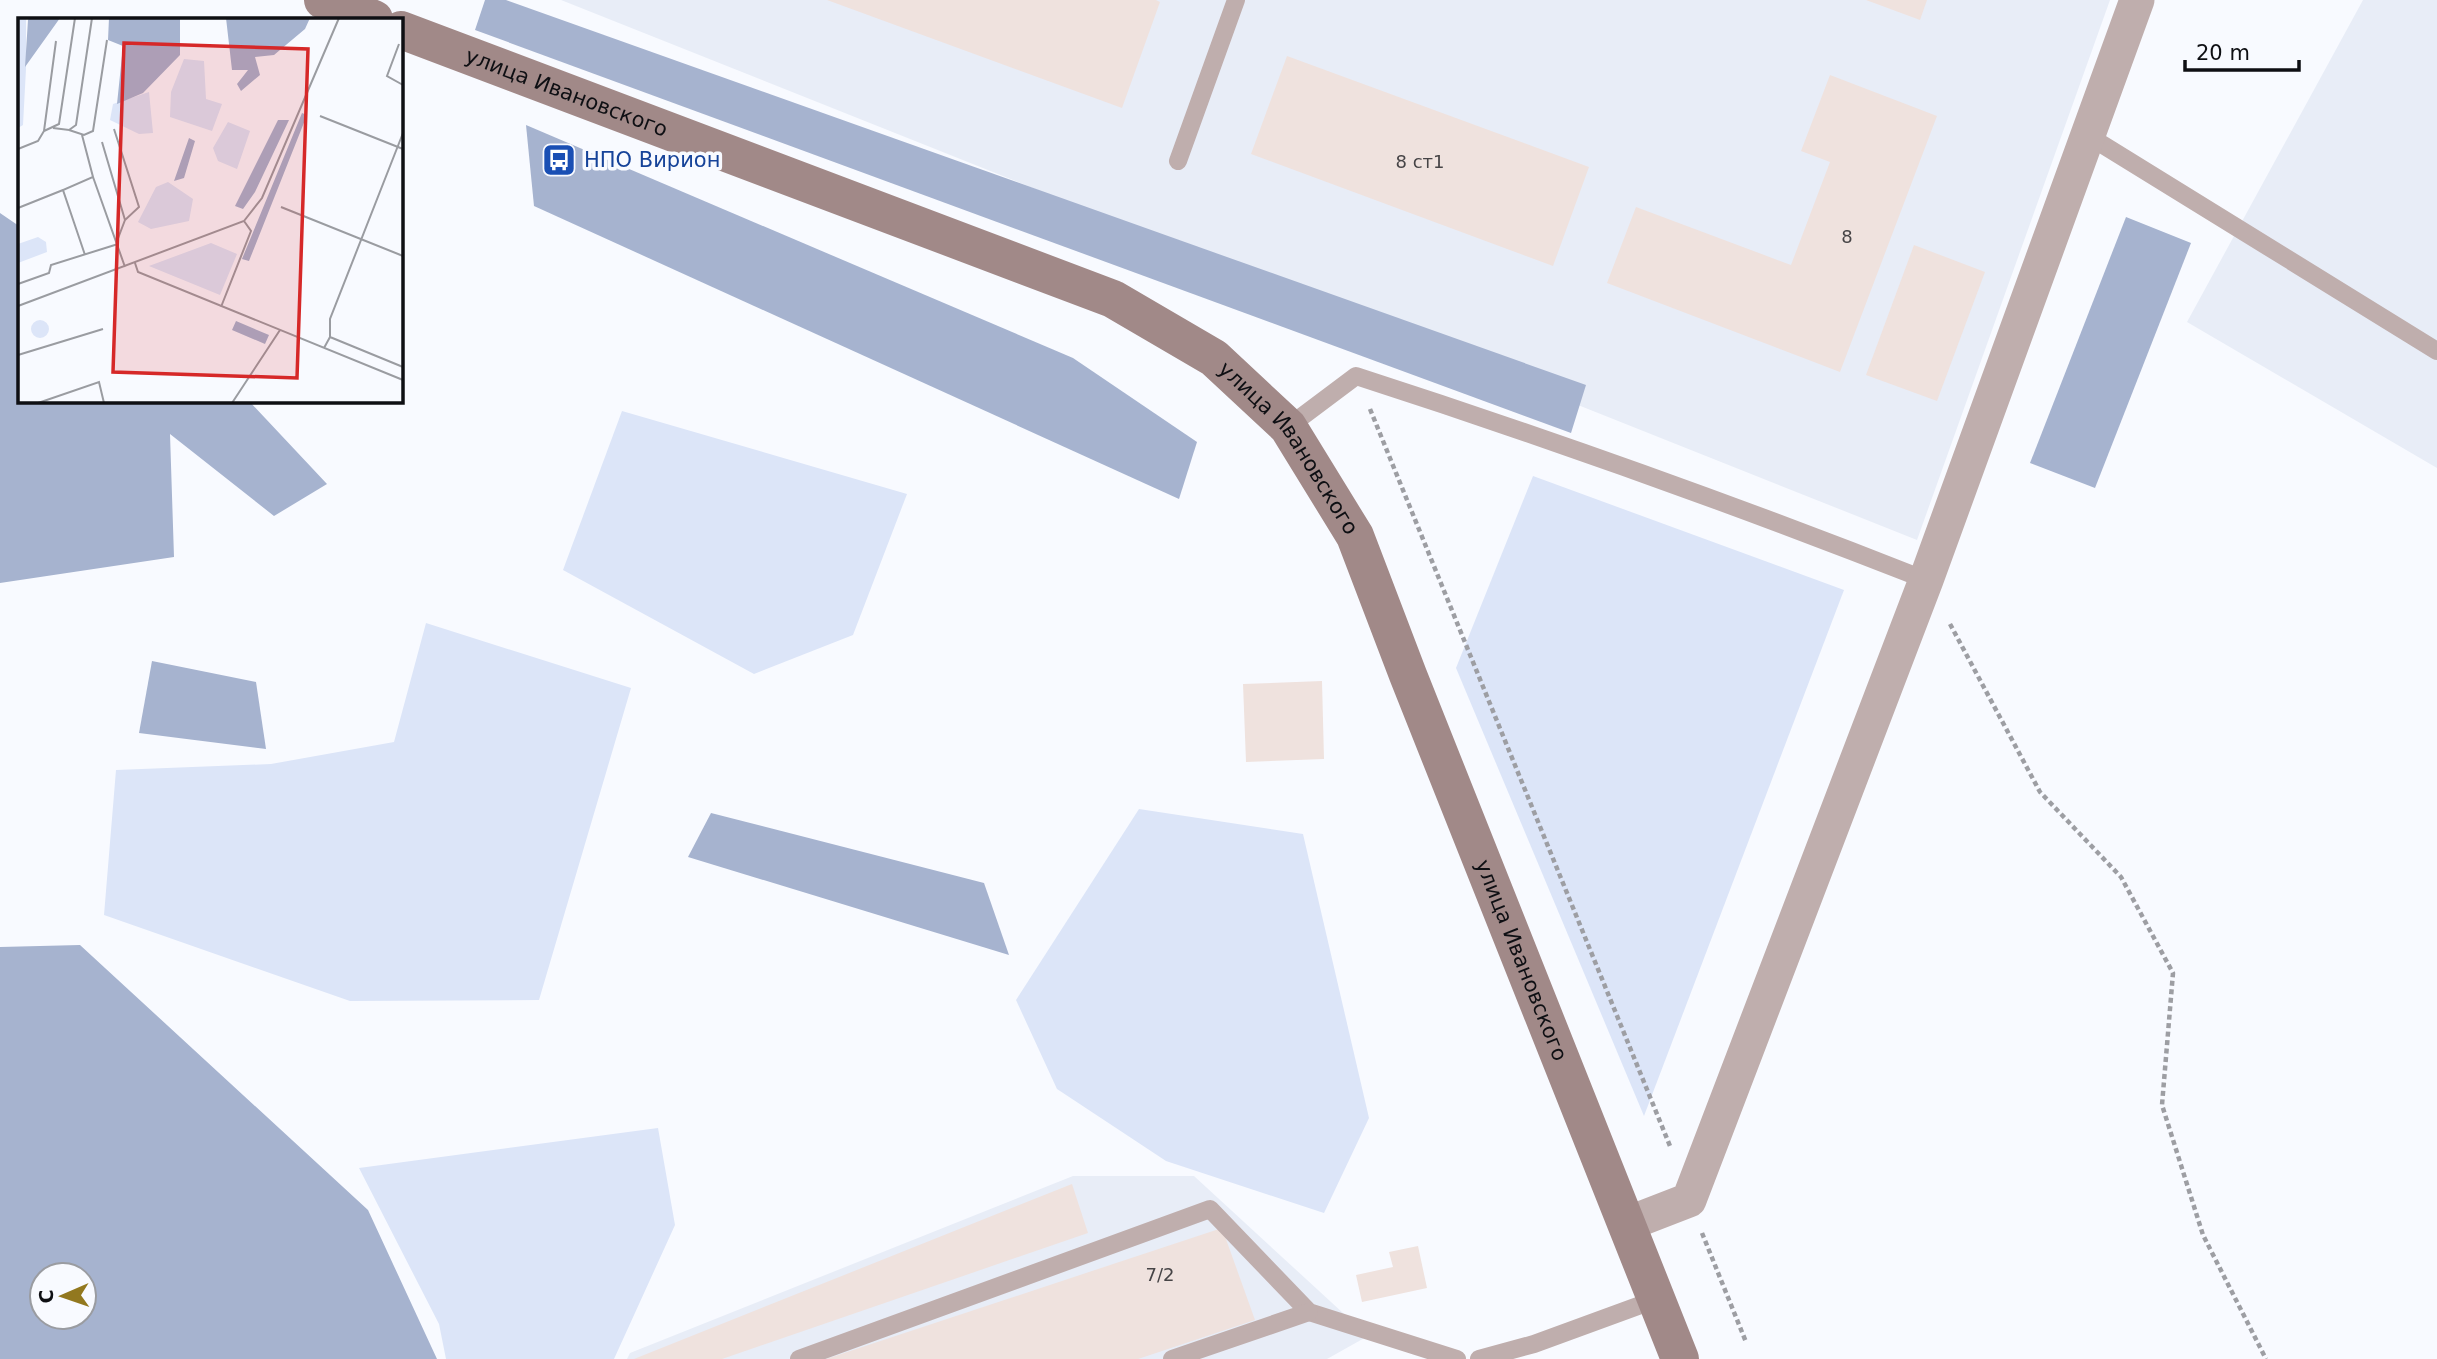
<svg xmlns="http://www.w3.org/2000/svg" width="2437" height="1359" font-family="'DejaVu Sans',sans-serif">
  <rect width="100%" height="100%" fill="#f8faff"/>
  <g fill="#e8edf7">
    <path d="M561,0H2110L1917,540Z"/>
    <path d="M2363,0H2437V468L2187,322Z"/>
    <path d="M1073,1176H1194L1368,1336L1327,1359H627L630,1353Z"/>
  </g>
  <g fill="#dce5f8">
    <path d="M622,411L907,494L853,635L754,674L563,570Z"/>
    <path d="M1533,476L1844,590L1644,1116L1456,668Z"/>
    <path d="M426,623L631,688L539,1000L350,1001L104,915L116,770L271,764L394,742Z"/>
    <path d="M1139,809L1303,834L1369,1118L1324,1213L1166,1161L1057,1089L1016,1000Z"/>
    <path d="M658,1128L675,1225L614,1359H446L439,1324L359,1168Z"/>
  </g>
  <g fill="#a6b3cf" fill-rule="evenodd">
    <path d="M485,0H506L1586,385L1571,433L475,30Z"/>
    <path d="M526,125L1073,358L1197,442L1179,499L534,206Z"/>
    <path d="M0,213L19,226V401H249L327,484L274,516L170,434L174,557L0,583Z"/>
    <path d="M2126,217L2191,243L2095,488L2030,463Z"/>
    <path d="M152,661L256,682L266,749L139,733Z"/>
    <path d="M711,813L984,883L1009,955L688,857Z"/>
    <path d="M80,945L368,1210L437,1359H0V947ZM42,1275H84V1317H42Z"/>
  </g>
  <g fill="#efe2de">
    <path d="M827,0H1156L1160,2L1122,108Z"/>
    <path d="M1866,0H1927L1920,20Z"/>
    <path d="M1287,56L1589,167L1553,266L1251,154Z"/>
    <path d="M1830,75L1937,116L1840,372L1607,283L1636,207L1791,265L1830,162L1801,151Z"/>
    <path d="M1914,245L1985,272L1937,401L1866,375Z"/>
    <path d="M1322,681L1324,759L1246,762L1243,684Z"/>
    <path d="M1072,1184L1088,1233L722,1359H634Z"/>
    <path d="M1222,1228L1255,1320L1138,1359H826Z"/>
    <path d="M1418,1246L1427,1288L1362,1302L1356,1275L1393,1267L1389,1252Z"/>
  </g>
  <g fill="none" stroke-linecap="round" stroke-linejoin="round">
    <g stroke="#9d9ea3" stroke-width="4.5" stroke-dasharray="5 3.5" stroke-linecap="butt">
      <path d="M1370,409L1670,1146"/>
      <path d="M1950,624L2040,792L2121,877L2173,973L2162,1105L2203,1235L2266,1359"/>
      <path d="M1702,1233L1746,1342"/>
    </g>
    <g stroke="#bfaead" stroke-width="18">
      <path d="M2087,135L2437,351"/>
      <path d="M1178,161L1236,0"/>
      <path d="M1288,427L1356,376C1548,438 1738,506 1926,580"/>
      <path d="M799,1359L1210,1209L1309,1312L1457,1359"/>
      <path d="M1172,1359L1309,1312"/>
      <path d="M1479,1359L1534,1344L1657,1299"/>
    </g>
    <path stroke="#bfaead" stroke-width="35" d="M1627,1224L1689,1200L1926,580L2137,0"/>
    <g stroke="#a18988" stroke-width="38">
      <path d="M323,0L374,19"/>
      <path id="s1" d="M401,30L1113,299L1214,358L1288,427L1355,536L1408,675L1680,1359"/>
    </g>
  </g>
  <defs>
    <symbol id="bus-square" viewBox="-11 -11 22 22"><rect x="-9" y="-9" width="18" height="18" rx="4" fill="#1a4fb4" stroke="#f8faff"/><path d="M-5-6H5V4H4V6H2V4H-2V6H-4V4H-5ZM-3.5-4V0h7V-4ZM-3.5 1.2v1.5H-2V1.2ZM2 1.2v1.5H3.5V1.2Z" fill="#fff"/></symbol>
  </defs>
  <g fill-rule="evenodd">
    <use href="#bus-square" x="540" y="141" width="38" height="38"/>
  </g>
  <g text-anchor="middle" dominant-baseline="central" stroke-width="7" stroke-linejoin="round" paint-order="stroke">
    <g font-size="18" fill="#464446">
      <text x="1420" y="161">8 ст1</text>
      <text x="1847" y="236">8</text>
      <text x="1160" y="1274">7/2</text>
    </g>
    <g font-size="21" fill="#0e0f13" stroke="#f8faff">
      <text stroke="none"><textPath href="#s1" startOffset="177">улица Ивановского</textPath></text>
      <text stroke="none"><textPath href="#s1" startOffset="996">улица Ивановского</textPath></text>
      <text stroke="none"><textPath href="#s1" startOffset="1563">улица Ивановского</textPath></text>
    </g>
    <g font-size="21" fill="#164399" stroke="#f8faff" text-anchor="start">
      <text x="584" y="160">НПО Вирион</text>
    </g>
  </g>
  <g transform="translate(18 18)">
    <rect width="385" height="385" fill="#f8faff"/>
    <path d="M0,0H8V51L5,107L0,110ZM166,41L186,43L188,81L204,86L194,113L152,99L153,74ZM131,74L135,115L121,116L92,102L95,86ZM210,104L232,113L219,151L200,143L195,130ZM150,164L175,181L171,203L133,211L120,204L138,169ZM20,219L28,224L29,234L0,245V226ZM193,225L219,236L202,277L131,248ZM13 311a9 9 0 1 1 18 0a9 9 0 1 1-18 0Z" fill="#dce5f8"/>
    <path d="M11,0H42L7,49L10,2ZM91,0H162V37L125,75L99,86L105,28L90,22ZM208,0H292L287,11L256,37L237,39L242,57L223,73L219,66L230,52H214ZM284,95L289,97L231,243L224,241ZM260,102H271L237,174L225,191L217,188ZM171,120L177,123L166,160L156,163ZM218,303L251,317L247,326L214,312Z" fill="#a6b3cf"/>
    <path fill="none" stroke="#9a9ca1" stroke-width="2" d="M381,26L369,58L385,67M302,98L385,131M35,110L51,112L58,107L74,0M96,111L121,189L107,202L99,223M51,112L66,117L75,113L89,22M26,113L41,106L57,0M64,117L75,159L45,172L67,237M84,124L107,202M0,131L20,123L26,113L38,23M75,159L107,249M263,189L385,238M0,190L45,172M117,245L120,254L385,362M0,266L31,255L33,247L100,226M0,288L226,203L244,180L321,0M203,289L233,213L226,203M312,319L385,349M306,330L312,319V301L385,115M0,337L85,311M20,385L81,364L86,385M214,385L262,312"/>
    <path fill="#d62828" fill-opacity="0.15" stroke="#d62828" stroke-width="3.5" d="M106,25L290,31L279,360L95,354Z"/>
    <rect width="385" height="385" fill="none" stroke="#0e0f13" stroke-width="3.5"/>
  </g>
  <g transform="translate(63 1296) rotate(268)"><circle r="33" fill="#f8faff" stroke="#9a9ca1" stroke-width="2"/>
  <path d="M0-5L12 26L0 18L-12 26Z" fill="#92781f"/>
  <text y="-10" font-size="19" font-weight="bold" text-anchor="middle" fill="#0e0f13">С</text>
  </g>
  <path d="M2185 60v10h114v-10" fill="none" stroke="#0e0f13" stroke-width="3.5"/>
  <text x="2196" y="60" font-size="21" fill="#0e0f13" stroke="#f8faff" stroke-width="5" paint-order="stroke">20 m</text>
</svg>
